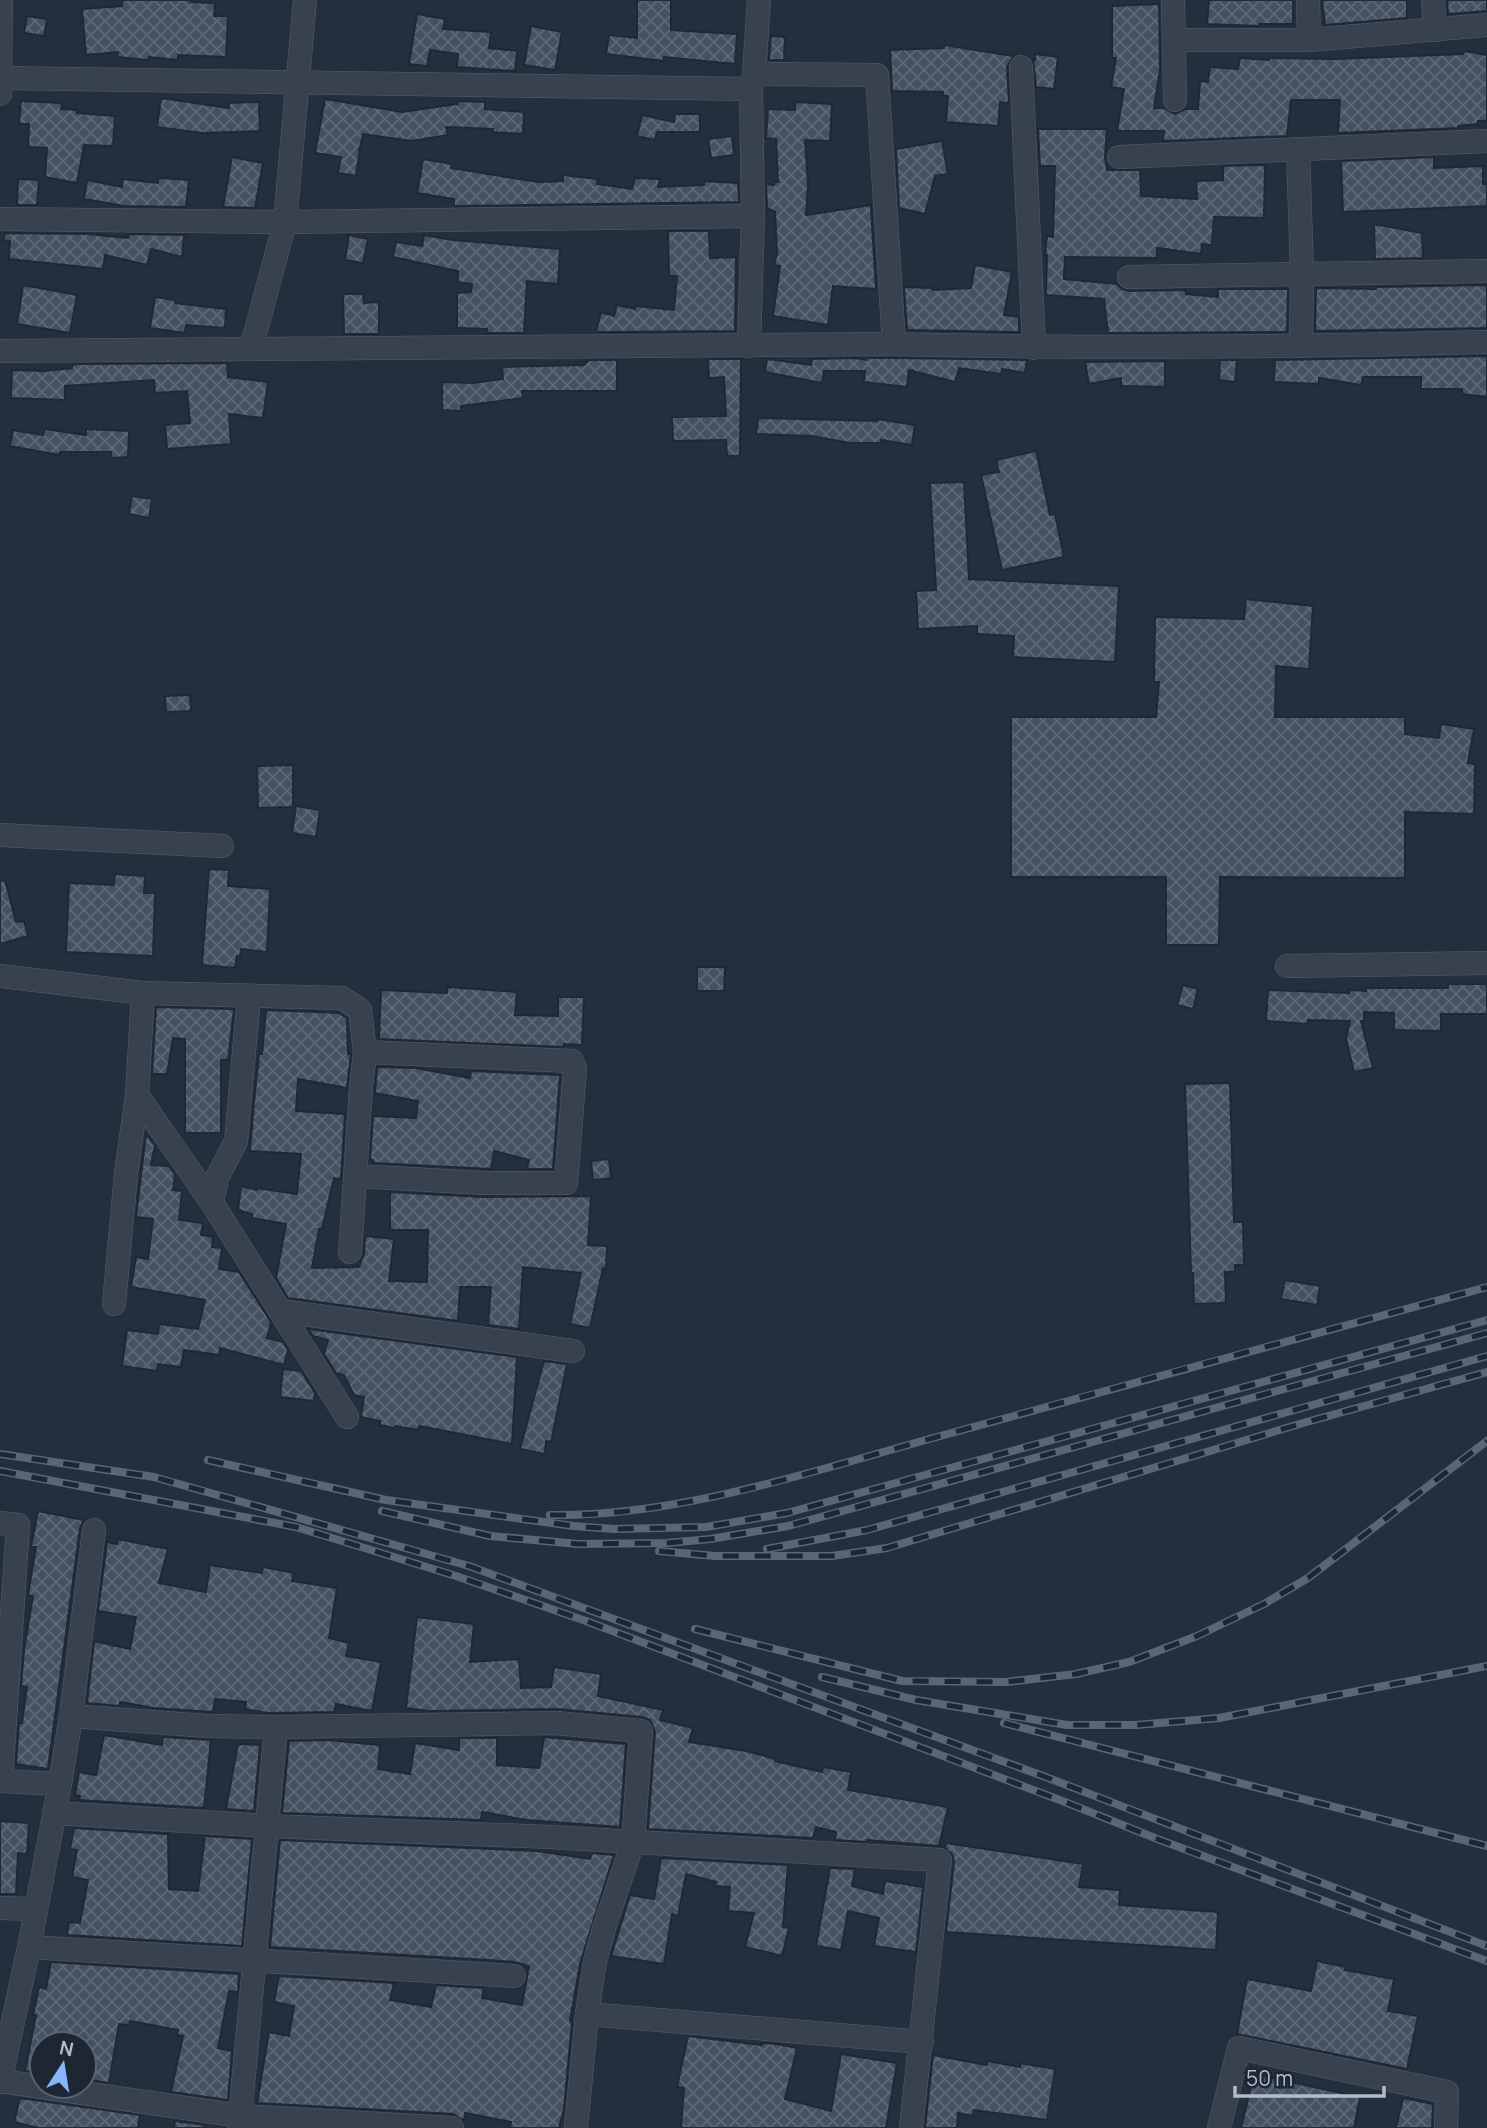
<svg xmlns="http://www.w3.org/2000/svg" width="1487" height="2128" font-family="Manrope,sans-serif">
  <defs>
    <pattern id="building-cross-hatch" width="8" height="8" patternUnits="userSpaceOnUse" patternTransform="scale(1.75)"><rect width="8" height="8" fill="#455162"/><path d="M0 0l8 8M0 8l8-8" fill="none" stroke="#5d6877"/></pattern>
  </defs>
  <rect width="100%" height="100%" fill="#242f3e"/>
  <g fill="url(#building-cross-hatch)" stroke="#1f2835" stroke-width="2">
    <path d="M123,0H190V2L215,3L214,16H228L226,57L178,55V60L149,57L148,60L117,57L118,52L86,55L82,9L122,6Z"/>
    <path d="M637,0H671V30L737,34L735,64L664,57V61L606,54L609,35L637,38Z"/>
    <path d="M1209,0H1293V24H1259V26L1207,24Z"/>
    <path d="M1322,0H1407V18L1325,25Z"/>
    <path d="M1447,0H1487V11L1448,14Z"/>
    <path d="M1159,4L1160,69L1154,108H1164L1175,114L1185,109H1198L1200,81L1208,82L1210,67L1238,69L1240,58L1269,60V58L1335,59L1463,54L1464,51L1487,55V121H1478V124L1458,126V128L1338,133L1340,100H1291L1287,136L1163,141L1164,131H1117L1124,89L1111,87L1116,58H1112V6Z"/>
    <path d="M417,14L445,19L443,29L491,32L489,48L517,51L515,71L457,67L458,54L430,50L427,66L409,64Z"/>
    <path d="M27,16L47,19L44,36L24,33Z"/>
    <path d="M531,26L562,32L555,70L524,65Z"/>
    <path d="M771,36L785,37L784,60H769Z"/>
    <path d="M944,45L1013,56L1007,67L1009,103L1000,102L998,126L946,122L948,96H943V92L892,91L890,50L944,48Z"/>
    <path d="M1035,54L1058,57L1054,89L1036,87L1033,59L1035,60Z"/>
    <path d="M161,98L229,108V103L259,102L260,131L202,133L157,127Z"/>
    <path d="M325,99L402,112L458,104V101L485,102V109L524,112L523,134L493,132V129L446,127L448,135L412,141L363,134L360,148L358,149H360L356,176L338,173L341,157L315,153Z"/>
    <path d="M21,101L62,103L61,109L77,110V113L115,116L113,146L84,145L77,183L45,177L47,148L28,147L29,124H19Z"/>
    <path d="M795,102L832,104L830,141L805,140L808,184L806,215L871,205V209L876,289L833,286L828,325L773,316L780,266L774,265L777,253L775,212L767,208L766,184L774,185V182H778L776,139L766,138L768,109L795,110Z"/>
    <path d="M675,114H700V132H657L655,140L637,136L642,115L674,122Z"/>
    <path d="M1038,129H1107L1105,157L1107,170H1140L1141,196L1197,199L1196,181L1223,180V166L1265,165L1264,218L1214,217L1212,245L1202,244L1201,254L1157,248V258L1065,257L1064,279L1117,284L1122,289L1129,291L1186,290V294L1218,297V289H1288L1287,332L1108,333L1104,299L1046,295L1047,255H1045L1047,236L1053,237L1055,166H1040Z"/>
    <path d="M732,136L734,155L711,158L708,139Z"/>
    <path d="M942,141L948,174L935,176L925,214L899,208L896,149Z"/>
    <path d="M232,157L263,163L255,208L223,207Z"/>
    <path d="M1434,157V168L1483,166V184H1487V206L1343,212L1341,161Z"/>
    <path d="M423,159L452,164L451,168L538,182L563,181V175L598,179L597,184L632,189L635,178L660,179L658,187L704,185V181L738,183L739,202L454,206V199L417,193Z"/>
    <path d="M158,178L189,180L186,207L124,206L84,199L87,180L122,187L123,179L158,183Z"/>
    <path d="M18,179L39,180L37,205H17Z"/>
    <path d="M1374,224L1422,233L1423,258L1375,259Z"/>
    <path d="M668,231H709L710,258L736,257L735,331L596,332L601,312L614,316L617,305L635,309V306L674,310L677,276H669Z"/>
    <path d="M5,233L87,234L128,238L129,234L184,235L182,257L151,249L147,265L105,255L103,269L9,259L10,241L3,240Z"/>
    <path d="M349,235L368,239L363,263L345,260Z"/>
    <path d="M424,235L453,240L560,249L558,284L527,281L524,333H487V329L457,328V293L471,292L472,284L458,282V271L393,257L396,242L422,246Z"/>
    <path d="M975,265L1012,272L1004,315L1019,317V332L907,330L904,287L933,288V290L971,288Z"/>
    <path d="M23,285L77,295L70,333L17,324Z"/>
    <path d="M1487,285V328L1315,331L1316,288L1376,289V287Z"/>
    <path d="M343,294H363L364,303L379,302V334H344Z"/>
    <path d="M155,297L175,300V303L226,309L225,328L186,325L185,333L150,328Z"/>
    <path d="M1487,356V397L1462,394V389H1421V377H1363L1361,385L1319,378V384L1274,382L1275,360Z"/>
    <path d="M856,358L866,360V358H894L1027,360L1025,373L1002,369L1001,374L959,368L955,382L909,370L907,387L864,382L865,371H824L822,383L765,372L767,359L811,365L812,359Z"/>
    <path d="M708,359H741L740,456H727L726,440L673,441L672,417L726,416L724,377L709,378Z"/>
    <path d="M589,360H617V391H522L523,398L461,406V411L442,410V382L473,383L503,379L502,367L584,365Z"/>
    <path d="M1220,360H1237L1235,382L1219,380Z"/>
    <path d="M1165,361V387L1121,386V378L1089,384L1085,362Z"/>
    <path d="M227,363L228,377L268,382L263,418L229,414L231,444L167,449L165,425L190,423L187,391L155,393L154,380L65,386V400L11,398L12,370L45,371L72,368V365L77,364Z"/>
    <path d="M758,418L877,421V419L915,425L912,445L881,440V443H850L812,436L756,434Z"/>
    <path d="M45,429L86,435V429L129,431L128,457L111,458V452H60L59,455L10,446L13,430L43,435Z"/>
    <path d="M1036,451L1050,515L1055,514L1064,557L1002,570L981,475L999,472L996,460Z"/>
    <path d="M964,482L969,579L1119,586L1115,662L1013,657L1014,636L977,634V626L918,629L916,591L936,590L930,483Z"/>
    <path d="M132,496L152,499L149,518L129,514Z"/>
    <path d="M1246,599L1313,606L1309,669L1276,666L1275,717H1405V734L1439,738L1441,724L1474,729L1468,763L1475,764L1474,814L1405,812V878L1220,877L1219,945H1166V877H1011V717H1156L1159,682H1154L1155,617L1244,619Z"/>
    <path d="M190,695L191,711L166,712L165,696Z"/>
    <path d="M293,765V807L258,808L257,766Z"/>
    <path d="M296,806L320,810L316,837L292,833Z"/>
    <path d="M209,869L229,870L228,886L270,889L267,952L241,949L240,957L237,956L235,968L202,965Z"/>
    <path d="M115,874L145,876L144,893H155L153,956L66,952L69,883L114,885Z"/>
    <path d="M5,880L16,922L24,921L28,936L0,944V881Z"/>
    <path d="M697,967H725L724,991H697Z"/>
    <path d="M1448,984H1487V1014H1441V1031L1394,1030V1013L1364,1012V1021H1361L1373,1068L1354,1072L1346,1039L1350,1021L1308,1020V1024L1266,1021L1268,990L1349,993V990L1366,991V988H1448Z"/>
    <path d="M1183,985L1198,989L1193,1009L1177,1005Z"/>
    <path d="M447,987L517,992L515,1015L558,1016V997H584L582,1045L564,1044V1047L379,1039L381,990L447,993Z"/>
    <path d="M156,1007L234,1009L228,1060H221V1133H185V1039L173,1038L167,1074H152Z"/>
    <path d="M266,1010L339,1013L347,1018L348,1054H351L347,1088L298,1079L296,1111L345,1114L341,1179L334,1178L322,1229H319L312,1268L359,1267L364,1254L365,1236L394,1239L389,1281L427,1282L428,1230H390V1192L484,1197L591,1196L588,1245L607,1246L606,1269L603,1268L590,1328L570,1324L581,1273L523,1267L519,1329L488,1325L491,1287H460L458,1321L288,1298L276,1278L286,1224L252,1218V1214L238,1210L241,1186L257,1190V1188L297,1194L301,1154L250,1151L254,1102L259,1054H262Z"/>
    <path d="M377,1067L416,1068L470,1078L471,1071L560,1075L553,1169H527L529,1160L494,1151L491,1169L373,1163V1160H370L373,1116L416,1118L418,1101L375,1093Z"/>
    <path d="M1230,1083L1234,1222H1243L1244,1265H1235V1272H1225L1226,1303L1194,1304L1193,1273H1191L1185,1084Z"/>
    <path d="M146,1134L155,1145L151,1165L169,1166L175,1174L173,1190L182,1191L179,1220L203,1223L201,1235L213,1237L212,1247L222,1248L219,1269L239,1272L271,1322L267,1338L283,1342L288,1350L284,1365L220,1348L219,1355L184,1350L181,1367L158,1364L157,1371L122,1366L127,1330L158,1334L159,1324L198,1329L205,1300L131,1287L136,1257L148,1259L153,1219L136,1217Z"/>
    <path d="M609,1159L611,1178L593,1180L591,1161Z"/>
    <path d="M1285,1280L1320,1286L1317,1305L1281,1299Z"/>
    <path d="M308,1329L517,1357L512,1444L419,1426L418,1430L395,1426L394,1428L380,1425V1421L361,1417L364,1397L354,1395L344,1375L336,1373L324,1354L328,1340L313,1336Z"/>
    <path d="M544,1361L567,1364L551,1442L546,1441L545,1454L520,1449Z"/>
    <path d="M283,1369L301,1371L315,1393L314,1401L280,1397Z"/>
    <path d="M38,1511L84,1520L80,1528L48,1769L16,1764L19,1723H22L27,1687L21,1686L24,1650L33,1596L28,1595L36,1547H31Z"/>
    <path d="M118,1539L168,1549L159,1583L206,1592L210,1565L262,1573L263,1567L294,1573L292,1581L337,1588L329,1638L349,1643L346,1656L381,1662L372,1711L336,1704L334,1712L267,1713L245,1709L246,1702L215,1699L213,1712L154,1708L120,1702V1706L87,1703L94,1641L130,1649L136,1617L98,1611L107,1542L117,1544Z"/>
    <path d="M417,1617L474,1624L470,1662L519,1659L521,1688L551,1687L554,1667L601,1674L598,1696L663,1710L660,1720L693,1728L689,1742L746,1751L776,1759L775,1761L822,1772L823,1767L851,1772L848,1790L948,1807L939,1846L867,1840L866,1842L835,1840L836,1832L816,1827L813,1838L648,1829L655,1732L650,1720L642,1717L557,1709L429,1711L406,1708Z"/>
    <path d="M104,1735L162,1745L163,1737L211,1740L204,1808L79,1800L80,1796L75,1795L79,1772L96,1775Z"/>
    <path d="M544,1737L626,1744L620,1827L526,1820L482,1812L481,1820L282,1813L289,1741L328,1740L380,1745L378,1769L410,1774L415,1743L459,1750V1738H497V1765L539,1768Z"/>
    <path d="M238,1744L260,1745L254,1811L226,1809Z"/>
    <path d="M0,1821L29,1823L27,1854L18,1853L16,1894H0Z"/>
    <path d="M74,1828L168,1834L169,1889L198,1891L205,1836L252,1839L242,1946L67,1935L69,1922L80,1923L88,1880L72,1877L77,1850L70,1849Z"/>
    <path d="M280,1840L537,1851L590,1859L592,1853L614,1855L580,1964L570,2021L572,2022L564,2109L559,2128H510L511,2122L465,2113L464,2121L453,2114L257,2103L269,2032L289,2036L294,2006L274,2002L279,1976L394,1983L390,2000L431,2007L436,1985L484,1988L482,1998L522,2005L529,1966L515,1962L488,1960L270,1947Z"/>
    <path d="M946,1843L1083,1864L1079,1887L1120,1890L1119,1905L1218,1912L1216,1950L946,1932L954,1862L952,1854L945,1848Z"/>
    <path d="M661,1858L788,1865L783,1927L789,1928L782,1956L745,1947L754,1913L728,1911L730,1887L715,1886L716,1882L686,1874L678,1916L672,1914L664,1964L611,1956L630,1895L654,1899Z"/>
    <path d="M830,1868L855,1869L852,1886L883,1894L885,1881L923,1887L916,1952L874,1946L879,1918L848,1911L841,1950L816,1946Z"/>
    <path d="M1317,1961L1346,1967L1345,1970L1394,1979L1388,2011L1418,2016L1407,2069L1237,2034L1247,1979L1311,1991Z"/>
    <path d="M51,1962L239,1974L238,1992L229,1991L218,2048L232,2051L228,2100L171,2092L183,2036L177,2035L178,2030L130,2021L129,2025L119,2024L109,2083L84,2079L88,2044H42V2073L25,2071L36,2015H33L39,1987L46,1989Z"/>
    <path d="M688,2036L762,2045V2043L777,2044L797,2048L785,2099L831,2111L841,2054L897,2063L886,2128H681L684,2088L677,2087Z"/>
    <path d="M933,2055L987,2065L988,2061L1020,2067V2063L1055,2069L1047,2120L974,2110L973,2116L958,2113L957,2128H925Z"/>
    <path d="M1254,2074L1360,2097L1354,2128H1241Z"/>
    <path d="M20,2098L140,2115L138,2128H38L14,2122Z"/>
    <path d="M1403,2098L1433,2104L1432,2128H1396Z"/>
    <path d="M175,2121L205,2125L204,2128H174Z"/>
  </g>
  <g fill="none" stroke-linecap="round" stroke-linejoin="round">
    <defs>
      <g id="minor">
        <path d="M1173,0L1175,100"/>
        <path d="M1308,0L1309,40"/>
        <path d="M1433,0L1435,30"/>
        <path d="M1174,40H1309L1487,25"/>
        <path d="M1021,67L1034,348"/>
        <path d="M754,74L877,75L894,344"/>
        <path d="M0,78L1,0"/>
        <path d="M0,94L1,78L751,89L754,74L759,0"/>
        <path d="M1298,149L1302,274L1487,271"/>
        <path d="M1119,157L1487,141"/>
        <path d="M0,219L285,222L753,216L751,89"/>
        <path d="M1129,277L1302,274L1301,346"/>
        <path d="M749,346L753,216"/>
        <path d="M251,349L285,222L305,0"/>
        <path d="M0,351L894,344C1092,349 1289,347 1487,342"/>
        <path d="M0,835L222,846"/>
        <path d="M1287,966L1487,963"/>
        <path d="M0,976L143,993L342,998L360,1010L365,1052L361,1087L350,1252"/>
        <path d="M137,1095L212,1203L347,1417"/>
        <path d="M356,1176L484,1183H566L575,1068L572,1061L365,1052"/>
        <path d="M212,1203L217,1178L236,1141L249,996"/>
        <path d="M114,1304L126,1174L137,1095L143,993"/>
        <path d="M281,1311L573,1351"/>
        <path d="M0,1523L18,1525L1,1781"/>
        <path d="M71,1716L94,1530"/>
        <path d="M276,1727L556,1723L641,1731L633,1842L605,1925L595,1961L587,2014L576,2128"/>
        <path d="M0,1781L60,1784L29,1947L0,2082"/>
        <path d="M60,1784L71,1716L207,1726L276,1727L239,2128"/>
        <path d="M54,1813L268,1826L550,1837L940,1860L911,2128"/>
        <path d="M0,1908L35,1909"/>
        <path d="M29,1947L514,1976"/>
        <path d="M587,2014L922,2042"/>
        <path d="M0,2081L241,2116L452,2128"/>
        <path d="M1219,2128L1239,2048L1447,2092L1446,2128"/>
      </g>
    </defs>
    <use href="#minor" stroke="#565f6c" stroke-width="24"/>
    <use href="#minor" stroke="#38414e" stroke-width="23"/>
    <defs>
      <g id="rail">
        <path d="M0,1454L154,1477L469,1566L1043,1776L1487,1946"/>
        <path d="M208,1460L386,1500L573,1526L614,1529L706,1527L787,1513L1487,1320"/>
        <path d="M0,1471L296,1527L456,1576L586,1621L1065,1802L1160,1840L1487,1961"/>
        <path d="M382,1511L490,1536L578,1544L667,1543L710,1539L788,1526L1487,1333"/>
        <path d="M550,1515C682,1517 818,1469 944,1435C1125,1385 1306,1336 1487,1287"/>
        <path d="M767,1549L867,1530L1487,1356"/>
        <path d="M659,1551L715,1556H832L887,1548L1303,1423L1487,1372"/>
        <path d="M695,1629L902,1681L1006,1682L1076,1674L1129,1662L1197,1636L1264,1604L1308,1578L1487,1441"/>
        <path d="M822,1677L916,1700L1067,1725H1136L1219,1718L1487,1666"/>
        <path d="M1004,1723L1487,1846"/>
      </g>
    </defs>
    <use href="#rail" stroke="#5a6575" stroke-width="8"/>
    <use href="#rail" stroke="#1d2633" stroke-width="5" stroke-dasharray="16" stroke-linecap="butt"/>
  </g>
  <g transform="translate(63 2065) rotate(12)"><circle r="33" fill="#1d2633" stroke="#59626f" stroke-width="2"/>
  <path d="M0-5L12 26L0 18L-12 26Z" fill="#8ab4f8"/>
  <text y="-10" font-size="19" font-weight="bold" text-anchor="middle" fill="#b4bcc9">N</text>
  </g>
  <path d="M1235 2086v10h149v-10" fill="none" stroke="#b4bcc9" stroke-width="3.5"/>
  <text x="1246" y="2086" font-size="21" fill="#b4bcc9" stroke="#1d2633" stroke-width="5" paint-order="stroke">50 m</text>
</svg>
